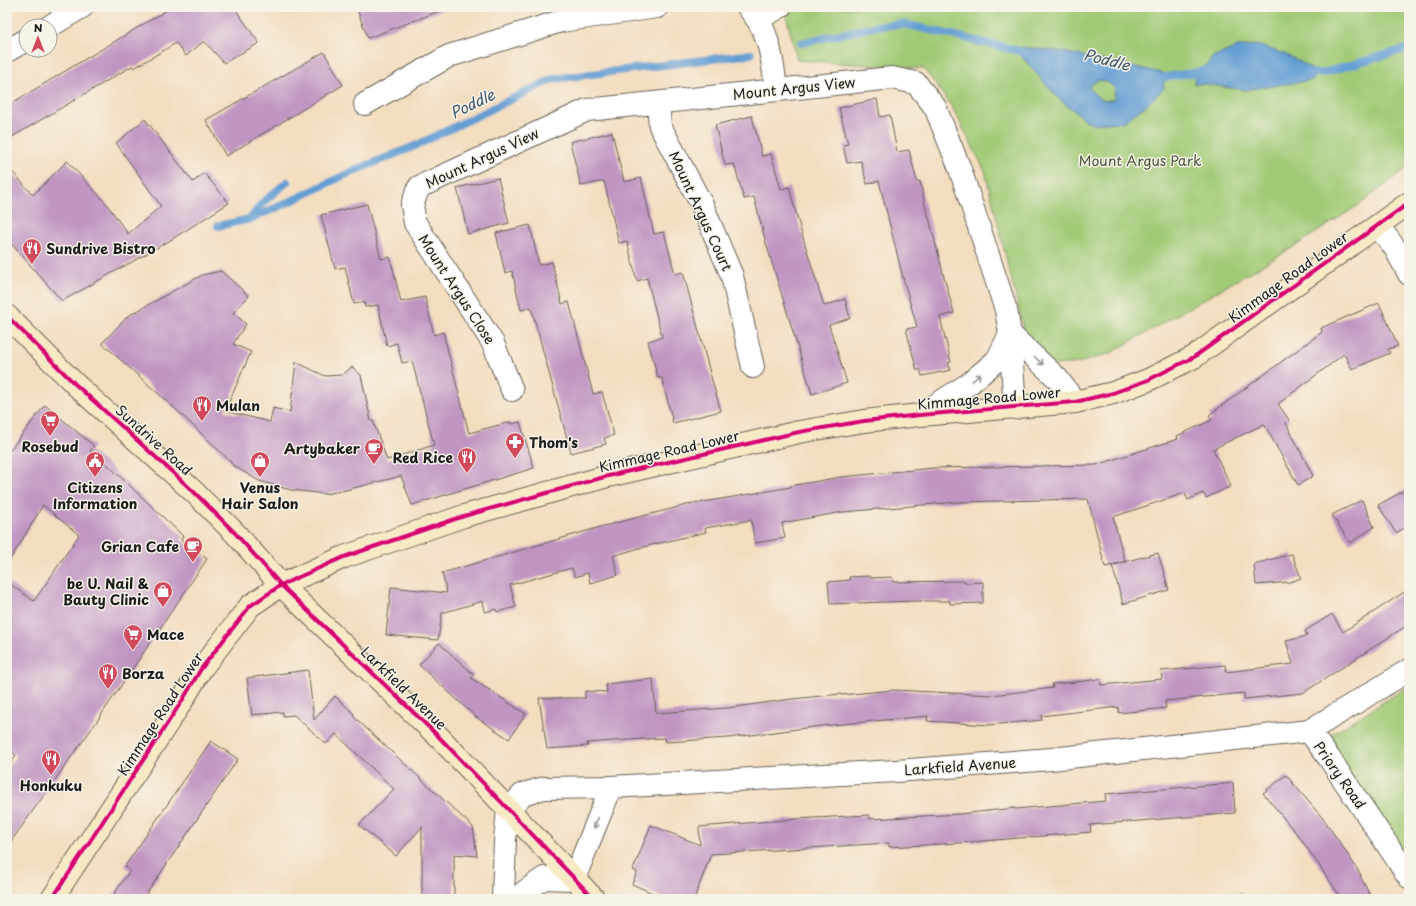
<svg xmlns="http://www.w3.org/2000/svg" width="1416" height="906" font-family="'Playpen Sans',sans-serif">
  <rect width="100%" height="100%" fill="#f7f3e8"/>
  <filter id="ink" filterUnits="userSpaceOnUse"><feTurbulence type="fractalNoise" baseFrequency=".025" numOctaves="2"/><feDisplacementMap in="SourceGraphic" scale="8" xChannelSelector="R" yChannelSelector="G"/><feConvolveMatrix kernelMatrix="1 2 1 2 8 2 1 2 1" color-interpolation-filters="sRGB"/></filter>
  <filter id="wash" filterUnits="userSpaceOnUse"><feTurbulence type="fractalNoise" baseFrequency=".012" numOctaves="4" result="noise"/><feDisplacementMap in="SourceGraphic" scale="16" xChannelSelector="R" yChannelSelector="G"/><feGaussianBlur stdDeviation="0.9" result="paint"/><feColorMatrix in="noise" values="0 0 0 0 0 0 0 0 0 0 0 0 0 0 0 0 0 1.4 0 .05"/><feComposite in="paint" operator="in"/></filter>
  <g filter="url(#wash)">
    <rect width="100%" height="100%" fill="#f3ddbf"/>
    <g fill="#a1ca76" stroke="#5e7349">
      <path d="M794,7H1409V166L1362,203L1292,248L1111,353L1080,363L1047,366L1026,339L985,171L952,107L924,69L797,60L785,11Z"/>
      <path d="M1409,686V867L1327,737Z"/>
      <path d="M1242,894L1236,899H1153Z"/>
    </g>
    <g fill="#649ed3" stroke="#405d78" fill-rule="evenodd">
      <path d="M1257,45C1280,52 1293,56 1313,70V80L1245,90L1204,84H1194V79L1214,56L1238,47Z"/>
      <path d="M1022,47L1064,52L1163,73L1164,88L1147,105L1123,122L1091,124L1059,99L1021,56ZM1098,80L1109,83L1115,89L1114,99L1104,101L1093,93L1089,86Z"/>
    </g>
    <g fill="none" stroke-linecap="round" stroke-linejoin="round">
      <g stroke="#649ed3" stroke-width="8">
        <path d="M801,43L877,26L904,24L1033,54"/>
        <path d="M1303,74L1323,73L1409,48"/>
        <path d="M1154,79L1210,70"/>
        <path d="M251,218L262,203L287,182"/>
        <path d="M218,226L250,219L285,204L351,172L415,146L553,79L751,54"/>
      </g>
    </g>
    <g id="blocks">
      <g fill="#c095c2">
        <path d="M172,7H234L259,43L224,63L204,41L186,56L176,43L134,68L132,66L7,140V106Z"/>
        <path d="M356,7H444L445,9L368,38Z"/>
        <path d="M324,52L343,85L226,156L206,120Z"/>
        <path d="M877,99L880,117L890,115L897,152L909,150L917,182L920,181L927,214H928L944,277L954,313L940,317L951,362L948,363L951,370L922,376L920,369L917,371L906,329L917,327L902,274L879,181L867,184L861,161L847,163L843,145L848,144L839,108Z"/>
        <path d="M752,116L762,156L771,154L781,189L789,187L801,231L824,306L845,299L850,318L829,325L847,383L812,394L766,243L754,197L744,199L734,164L725,165L715,125Z"/>
        <path d="M145,119L193,182L204,173L229,203L169,241L62,301L7,239V166L33,195L67,161L106,203L128,234L161,206L116,143Z"/>
        <path d="M612,132L624,182L641,178L654,234L664,232L675,274L683,272L713,384L721,411L673,423L662,378H658L648,341L662,337L647,278L637,281L627,241L619,243L604,181L581,186L570,142Z"/>
        <path d="M498,178L509,223L468,234L457,188Z"/>
        <path d="M367,204L381,259L390,257L401,302L425,297L434,335L443,332L469,433L510,422L511,424L520,422L534,468L412,505L401,476L346,490L325,494L291,490L259,481L231,464V462L182,415L102,343L128,316L202,275L221,271L249,296L233,313L246,324L233,344L251,352L225,411L270,422L273,408L290,412L296,362L325,376L342,375L352,367L361,375L371,421H373L387,460L434,445L412,361L402,363L397,343L387,346L378,305L365,307L364,302L354,304L345,267L335,269L321,215Z"/>
        <path d="M530,225L539,265L552,262L562,304L569,302L593,394L602,392L614,435L604,438L606,444L571,453L531,307L521,310L512,271L505,273L496,233Z"/>
        <path d="M1379,303L1398,346L1388,349L1390,353L1352,369L1344,354L1278,404L1289,420L1286,423L1313,476L1298,485L1264,424L1213,449L1231,486L1206,498L1203,493L1188,500L1185,493L1113,517L1125,562L1105,567L1088,499L957,502L843,512L782,523L785,538L755,543L751,520L705,528L706,532L639,548L613,556L618,575L590,583L588,573L575,577L572,568L510,585L516,607L497,612L496,609L485,612L483,601L442,613L438,640L386,635L391,587L447,593L442,573L604,526L698,502V503L791,487L790,486L841,477L933,468L1096,465L1178,439L1177,436L1212,420L1209,415L1322,332L1321,328Z"/>
        <path d="M45,405L94,446L90,451L109,466L183,536L181,540L207,559L95,724L7,847V769L16,755L7,749V582L34,601L79,535L43,505L7,565V454Z"/>
        <path d="M1409,488V525L1396,533L1378,505Z"/>
        <path d="M1362,500L1374,527L1350,543L1332,515Z"/>
        <path d="M1158,553L1169,590L1123,604L1112,565Z"/>
        <path d="M1292,554L1301,578L1290,582L1256,585L1254,564Z"/>
        <path d="M870,576V578L892,577L893,582L965,581V583L983,582V603L950,604V601H915L830,604L828,582L850,580L849,577Z"/>
        <path d="M1409,589V624L1303,693L1244,699V693L1205,697L1165,701L1166,708L1119,713L1118,707L1041,716L1042,720L989,725L927,721L928,716L821,726L728,738L666,742L665,738L627,740L587,743L588,746L547,749L539,698H585V691L607,692L606,684L653,679L656,713L728,708L792,699L841,694V695L894,690L992,695L1053,688L1052,684L1076,682L1100,679L1101,685L1162,679L1161,671L1225,665L1226,672L1293,664L1286,641L1307,636L1305,631L1332,614L1343,632Z"/>
        <path d="M439,643L474,675L471,678L526,714L509,739L476,717L419,665Z"/>
        <path d="M308,670L314,720L335,696L354,714L353,716L473,827L477,856L454,854V899H422V827L396,856L359,825L394,789L336,734L326,744L294,715L283,716V712L252,715L247,678Z"/>
        <path d="M211,741L238,759L143,899H111L130,870L125,866Z"/>
        <path d="M1286,775L1325,821L1346,852L1361,875L1360,876L1372,899H1342L1301,839L1263,793Z"/>
        <path d="M1233,783L1235,813L1090,825L1091,832L959,843L889,847V843L711,854L694,899H666L632,884L637,872L633,870L651,825L700,845L699,827L796,819L869,815L870,819L960,814L1015,808V809L1106,801L1105,794Z"/>
      </g>
    </g>
  </g>
  <g filter="url(#ink)">
    <use href="#blocks" fill-opacity="0" stroke="#676055" stroke-width="1"/>
    <g fill="none" stroke-linecap="round" stroke-linejoin="round">
      <defs>
        <g id="street">
          <path d="M748,7C755,16 763,26 766,37C772,53 774,72 776,89"/>
          <path d="M758,19L780,7"/>
          <path d="M50,26L82,7"/>
          <path d="M7,51L26,40"/>
          <path d="M658,103L660,126L703,207L732,276L753,367"/>
          <path d="M365,104L449,56L561,21L657,7"/>
          <path d="M1378,226L1395,248L1409,274"/>
          <path d="M1010,334L1057,378L1075,402"/>
          <path d="M512,390L493,343L415,223L412,205L419,187L587,110L892,78L916,83L935,107L960,169L1006,310L1010,334L1015,408"/>
          <path d="M920,415L970,383L997,360L1010,334"/>
          <path d="M1309,731L1329,758L1409,877"/>
          <path d="M503,899L505,839L508,810L523,794L544,788L611,787L896,771L1051,759L1309,731L1409,670"/>
          <path d="M519,899L524,892L544,878L574,879L611,787"/>
        </g>
        <g id="secondary">
          <path d="M7,316L75,384L193,491L235,533L281,585L439,737L594,899"/>
          <path d="M52,899L182,701L201,669L250,606L281,585L344,557L464,516L608,476L799,432L864,421L920,415L1075,402L1113,393L1148,380L1194,357L1409,203"/>
        </g>
      </defs>
      <use href="#street" stroke="#676055" stroke-width="24"/>
      <use href="#secondary" stroke="#676055" stroke-width="24"/>
      <use href="#street" stroke="#fff" stroke-width="22"/>
      <use href="#secondary" stroke="#f7e9c3" stroke-width="22"/>
      <defs>
        <g id="cycleway">
          <path d="M7,316L75,384L193,491L235,533L281,585L439,737L594,899"/>
          <path d="M52,899L182,701L201,669L250,606L281,585L344,557L464,516L608,476L799,432L864,421L920,415L1075,402L1113,393L1148,380L1194,357L1409,203"/>
        </g>
      </defs>
      <use href="#cycleway" stroke="#f7f3e8" stroke-width="6"/>
      <use href="#cycleway" stroke="#d6006c" stroke-width="4"/>
    </g>
    <defs><path id="oneway-shaft" d="M-6 0H5M1.5-3L5.5 0L1.5 3" fill="none" stroke-width="1.6" stroke-linecap="round" stroke-linejoin="round"/></defs>
    <g stroke="#999">
      <use href="#oneway-shaft" transform="translate(1039 361) rotate(43)"/>
      <use href="#oneway-shaft" transform="translate(976 378) rotate(-41)"/>
      <use href="#oneway-shaft" transform="translate(596 823) rotate(112)"/>
    </g>
  </g>
  <defs>
    <symbol id="restaurant-pin" viewBox="-11 -11 22 30"><path d="M0 17L-7.5 6A9.5 9.5 0 1 1 7.5 6Z" fill="#d1495b" stroke="#f7f3e8"/><path d="M-5-6h1v4h1v-4h1v4h1v-4h1v5L-1.5 .5V6h-2V.5L-5-1ZM5-6V6H3V1.5H1.5Q1.5-4 5-6Z" fill="#fff"/></symbol>
    <symbol id="supermarket-pin" viewBox="-11 -11 22 30"><path d="M0 17L-7.5 6A9.5 9.5 0 1 1 7.5 6Z" fill="#d1495b" stroke="#f7f3e8"/><path d="M-6-5.5h2.5l.6 2H6L4.5 2H-2.5L-4.4-4H-6ZM-1.5 3.2a1.3 1.3 0 1 0 .1 0ZM3 3.2a1.3 1.3 0 1 0 .1 0Z" fill="#fff"/></symbol>
    <symbol id="pharmacy-pin" viewBox="-11 -11 22 30"><path d="M0 17L-7.5 6A9.5 9.5 0 1 1 7.5 6Z" fill="#d1495b" stroke="#f7f3e8"/><path d="M-2-6h4v4h4v4h-4v4h-4v-4h-4v-4h4Z" fill="#fff"/></symbol>
    <symbol id="cafe-pin" viewBox="-11 -11 22 30"><path d="M0 17L-7.5 6A9.5 9.5 0 1 1 7.5 6Z" fill="#d1495b" stroke="#f7f3e8"/><path d="M-5.5-4.5H6V0H3Q3 3.5 0 3.5H-2.5Q-5.5 3.5-5.5 0ZM3-3.2v2h1.7v-2ZM-6 4.5H4V6H-6Z" fill="#fff"/></symbol>
    <symbol id="civic-pin" viewBox="-11 -11 22 30"><path d="M0 17L-7.5 6A9.5 9.5 0 1 1 7.5 6Z" fill="#d1495b" stroke="#f7f3e8"/><path d="M-.6-6.5H3V-4.5H.6V-3L4-1V1h2V6H-6V1h2V-1L-.6-3ZM-1.2 2.5V6h2.4V2.5Z" fill="#fff"/></symbol>
    <symbol id="shop-pin" viewBox="-11 -11 22 30"><path d="M0 17L-7.5 6A9.5 9.5 0 1 1 7.5 6Z" fill="#d1495b" stroke="#f7f3e8"/><path d="M-5-2.5h2.3a2.7 3.5 0 0 1 5.4 0H5L5.5 6h-11ZM-1.5-2.5h3a1.5 2.3 0 0 0-3 0Z" fill="#fff"/></symbol>
  </defs>
  <g fill-rule="evenodd">
    <use href="#restaurant-pin" x="21" y="237" width="22" height="30"/>
    <use href="#restaurant-pin" x="191" y="394" width="22" height="30"/>
    <use href="#supermarket-pin" x="39" y="409" width="22" height="30"/>
    <use href="#pharmacy-pin" x="504" y="431" width="22" height="30"/>
    <use href="#cafe-pin" x="363" y="437" width="22" height="30"/>
    <use href="#restaurant-pin" x="456" y="446" width="22" height="30"/>
    <use href="#civic-pin" x="84" y="450" width="22" height="30"/>
    <use href="#shop-pin" x="249" y="450" width="22" height="30"/>
    <use href="#cafe-pin" x="182" y="535" width="22" height="30"/>
    <use href="#shop-pin" x="152" y="580" width="22" height="30"/>
    <use href="#supermarket-pin" x="122" y="623" width="22" height="30"/>
    <use href="#restaurant-pin" x="97" y="662" width="22" height="30"/>
    <use href="#restaurant-pin" x="40" y="748" width="22" height="30"/>
  </g>
  <g text-anchor="middle" dominant-baseline="central" stroke-width="3" stroke-linejoin="round" paint-order="stroke">
    <g font-size="14" fill="#1c1c1c" stroke="#f7f3e8">
      <text transform="translate(794 88) rotate(-6)">Mount Argus View</text>
      <text transform="translate(482 158) rotate(-25)">Mount Argus View</text>
      <text transform="translate(701 211) rotate(65)">Mount Argus Court</text>
      <text transform="translate(1288 277) rotate(-36)">Kimmage Road Lower</text>
      <text transform="translate(457 289) rotate(57)">Mount Argus Close</text>
      <text transform="translate(989 398) rotate(-5)">Kimmage Road Lower</text>
      <text transform="translate(154 440) rotate(42)">Sundrive Road</text>
      <text transform="translate(669 451) rotate(-13)">Kimmage Road Lower</text>
      <text transform="translate(404 688) rotate(44)">Larkfield Avenue</text>
      <text transform="translate(160 714) rotate(-57)">Kimmage Road Lower</text>
      <text transform="translate(960 766) rotate(-4)">Larkfield Avenue</text>
      <text transform="translate(1340 775) rotate(55)">Priory Road</text>
    </g>
    <g font-size="14" fill="#4b593c" stroke="#f7f3e8">
      <text x="1140" y="160">Mount Argus Park</text>
    </g>
    <g font-size="14" font-weight="bold" fill="#1c1c1c" stroke="#f7f3e8" text-anchor="start">
      <text x="46" y="248">Sundrive Bistro</text>
      <text x="216" y="405">Mulan</text>
      <text x="529" y="442">Thom's</text>
      <text x="50" y="446" text-anchor="middle">Rosebud</text>
      <text x="360" y="448" text-anchor="end">Artybaker</text>
      <text x="453" y="457" text-anchor="end">Red Rice</text>
      <text x="95" y="487" text-anchor="middle">Citizens<tspan x="95" dy="16">Information</tspan></text>
      <text x="260" y="487" text-anchor="middle">Venus<tspan x="260" dy="16">Hair Salon</tspan></text>
      <text x="179" y="546" text-anchor="end">Grian Cafe</text>
      <text x="149" y="583" text-anchor="end">be U. Nail &amp;<tspan x="149" dy="16">Bauty Clinic</tspan></text>
      <text x="147" y="634">Mace</text>
      <text x="122" y="673">Borza</text>
      <text x="51" y="785" text-anchor="middle">Honkuku</text>
    </g>
    <g font-size="15" font-style="italic" fill="#3c566e" stroke="#f7f3e8">
      <text transform="translate(1107 59) rotate(14)">Poddle</text>
      <text transform="translate(472 103) rotate(-26)">Poddle</text>
    </g>
  </g>
  <rect width="1416" height="906" fill="none" stroke="#f7f3e8" stroke-width="24"/>
  <g transform="translate(38 38)"><circle r="19" fill="#f7f3e8" stroke="#9f9d96"/>
  <path d="M0-3L7 15L0 10L-7 15Z" fill="#d1495b"/>
  <text y="-6" font-size="11" font-weight="bold" text-anchor="middle" fill="#1c1c1c">N</text>
  </g>
</svg>
